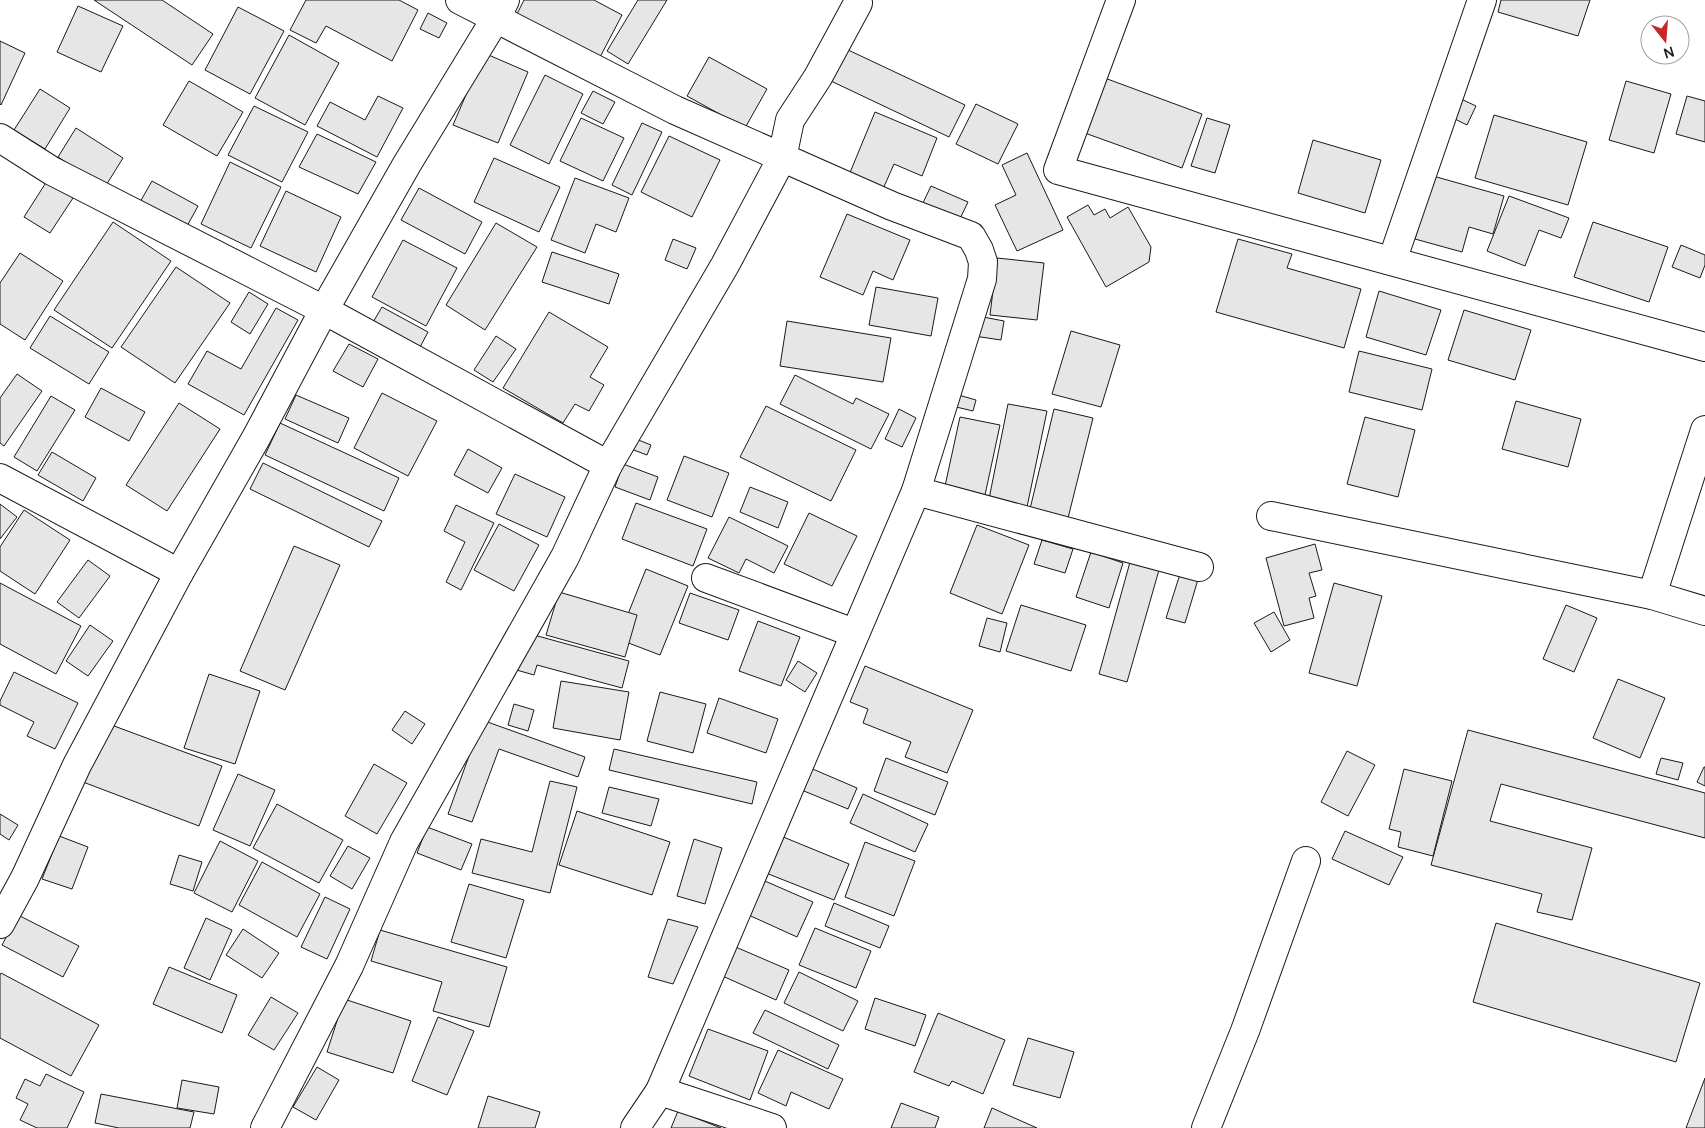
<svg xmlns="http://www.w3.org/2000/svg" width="1705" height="1128" font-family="Manrope,sans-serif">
  <rect width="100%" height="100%" fill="#fff"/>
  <g fill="#e6e6e6" stroke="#1a1a1a">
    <path d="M94,0H162L213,34L192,65Z"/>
    <path d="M306,0H399L418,10L392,61L326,26L316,43L290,30Z"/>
    <path d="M524,0H594L622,15L598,61L515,18Z"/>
    <path d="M638,0H667L628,64L607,51Z"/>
    <path d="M1501,0H1590L1578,36L1498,12Z"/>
    <path d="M78,6L123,26L101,72L57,52Z"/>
    <path d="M238,7L284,31L250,94L205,70Z"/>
    <path d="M428,13L447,23L439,38L420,29Z"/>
    <path d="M289,35L339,63L305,125L255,98Z"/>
    <path d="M0,41L25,53L1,105L0,104Z"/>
    <path d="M846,49L965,105L949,137L831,81Z"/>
    <path d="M484,53L528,72L498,143L453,125Z"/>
    <path d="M709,57L767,89L745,128L687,96Z"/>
    <path d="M545,75L583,94L549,164L510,145Z"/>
    <path d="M1102,77L1202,114L1182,168L1082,132Z"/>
    <path d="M189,81L243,112L217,156L163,125Z"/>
    <path d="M1626,81L1671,94L1654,153L1609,140Z"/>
    <path d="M40,89L70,108L45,149L14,130Z"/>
    <path d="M593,91L615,102L603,124L581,113Z"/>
    <path d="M378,96L403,108L377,157L317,126L330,102L365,120Z"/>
    <path d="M1687,96L1705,101V142L1676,134Z"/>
    <path d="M1461,99L1476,106L1467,125L1453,118Z"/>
    <path d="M976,104L1018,124L998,164L956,144Z"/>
    <path d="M254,106L308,132L282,182L228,155Z"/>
    <path d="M875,112L937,138L922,176L894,164L883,189L849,175Z"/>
    <path d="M1494,115L1587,142L1568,205L1475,178Z"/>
    <path d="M581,118L624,138L603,181L560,161Z"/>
    <path d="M1207,118L1230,125L1215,173L1191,166Z"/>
    <path d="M642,123L662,132L632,195L612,185Z"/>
    <path d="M76,128L123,158L105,187L58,157Z"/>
    <path d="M317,134L376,162L358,194L299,167Z"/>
    <path d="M669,136L720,160L692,217L641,192Z"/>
    <path d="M1313,140L1381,160L1365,213L1298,193Z"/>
    <path d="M1027,153L1063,230L1017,251L995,205L1016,195L1002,165Z"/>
    <path d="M494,158L560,187L539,232L474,202Z"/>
    <path d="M230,162L281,187L251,248L201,224Z"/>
    <path d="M1433,176L1504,196L1493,234L1469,227L1462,252L1415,239Z"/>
    <path d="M575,178L629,198L616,232L596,224L585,253L551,240Z"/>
    <path d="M47,181L73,198L50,233L24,217Z"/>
    <path d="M152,181L198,206L186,228L140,202Z"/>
    <path d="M931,186L968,202L958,223L921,207Z"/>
    <path d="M419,188L482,222L465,254L401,220Z"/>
    <path d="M286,191L341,217L316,272L260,246Z"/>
    <path d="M1509,196L1569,218L1561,238L1539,230L1525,266L1487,251Z"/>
    <path d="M1088,205L1094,215L1105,209L1110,218L1128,207L1151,247L1149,262L1106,287L1067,217Z"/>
    <path d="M847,214L910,240L893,280L873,271L863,295L820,277Z"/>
    <path d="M113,222L171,261L112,348L54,310Z"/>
    <path d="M1593,222L1668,247L1649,302L1574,277Z"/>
    <path d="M496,223L537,247L485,330L446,305Z"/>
    <path d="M673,239L696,248L687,269L665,260Z"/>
    <path d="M1238,239L1292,254L1287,268L1361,289L1344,348L1216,312Z"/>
    <path d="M403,240L457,268L426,326L372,297Z"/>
    <path d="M1681,245L1705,255V265L1700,278L1672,267Z"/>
    <path d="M552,252L619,274L609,304L542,282Z"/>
    <path d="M20,253L63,281L25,340L0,324V283Z"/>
    <path d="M997,258L1044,263L1037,320L990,315Z"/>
    <path d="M176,267L230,303L175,383L121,347Z"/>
    <path d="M876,287L938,298L931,336L869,325Z"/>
    <path d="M1379,291L1441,310L1426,355L1366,337Z"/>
    <path d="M249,292L268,304L250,334L231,322Z"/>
    <path d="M382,307L428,332L419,349L372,324Z"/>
    <path d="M276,308L298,320L244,415L188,384L207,351L241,369Z"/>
    <path d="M1464,310L1531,330L1515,380L1448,360Z"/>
    <path d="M549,312L608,347L590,377L604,385L589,411L575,404L563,423L503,388Z"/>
    <path d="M50,316L109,352L89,384L30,348Z"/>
    <path d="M978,316L1004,321L1001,340L974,336Z"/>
    <path d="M787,321L891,338L883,382L780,366Z"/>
    <path d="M1071,331L1120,345L1101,407L1052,394Z"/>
    <path d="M496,336L516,349L493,382L474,370Z"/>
    <path d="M349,344L378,359L363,387L333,371Z"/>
    <path d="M1359,351L1432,369L1422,410L1349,392Z"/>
    <path d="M17,374L42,391L4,446L0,443V398Z"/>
    <path d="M795,375L853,404L856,398L889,414L871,449L780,404Z"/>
    <path d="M101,388L145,412L129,441L85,417Z"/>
    <path d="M382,393L437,421L408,476L354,448Z"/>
    <path d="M955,394L976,400L973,411L952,406Z"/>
    <path d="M296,395L349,418L338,443L285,419Z"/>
    <path d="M51,396L75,410L37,471L14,457Z"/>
    <path d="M1516,401L1581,419L1568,467L1502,449Z"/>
    <path d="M179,403L220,429L167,511L126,485Z"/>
    <path d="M1008,404L1047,411L1027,507L989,499Z"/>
    <path d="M766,406L856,450L831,501L740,457Z"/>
    <path d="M899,409L916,418L902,447L885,439Z"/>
    <path d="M1054,409L1093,418L1068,518L1030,509Z"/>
    <path d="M960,417L1000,425L985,495L945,486Z"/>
    <path d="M1365,417L1415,430L1398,497L1347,484Z"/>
    <path d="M280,423L399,478L384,511L265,455Z"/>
    <path d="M636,439L651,445L647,455L631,449Z"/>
    <path d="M468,449L502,468L488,493L454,475Z"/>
    <path d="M52,452L96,478L83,501L38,475Z"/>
    <path d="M684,456L729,473L712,517L667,500Z"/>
    <path d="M263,463L382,521L369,547L250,489Z"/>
    <path d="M623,464L658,477L650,500L615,487Z"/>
    <path d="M515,474L565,497L547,537L496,514Z"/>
    <path d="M750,487L788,502L778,528L740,512Z"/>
    <path d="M636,503L707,529L693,566L622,539Z"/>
    <path d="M0,504L17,517L0,539Z"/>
    <path d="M456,505L494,523L461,590L446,582L465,542L444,531Z"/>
    <path d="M24,510L70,540L35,594L0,571V547Z"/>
    <path d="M809,513L857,536L832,586L784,564Z"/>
    <path d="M729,517L788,546L774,573L746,559L739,573L708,558Z"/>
    <path d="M499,524L539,545L514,591L474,570Z"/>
    <path d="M977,525L1029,545L1002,614L950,593Z"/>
    <path d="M1042,540L1073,549L1065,573L1034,564Z"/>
    <path d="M1315,544L1322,570L1309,573L1316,596L1309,598L1314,618L1284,626L1266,558Z"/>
    <path d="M294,546L340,565L285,690L240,671Z"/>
    <path d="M1091,552L1123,563L1109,608L1076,597Z"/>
    <path d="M88,560L110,576L79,618L57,602Z"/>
    <path d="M1130,562L1159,570L1127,682L1099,674Z"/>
    <path d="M646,569L688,586L660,655L618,639Z"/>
    <path d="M1181,571L1199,576L1185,623L1166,618Z"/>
    <path d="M0,583L81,626L56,674L0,644Z"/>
    <path d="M1334,583L1382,596L1357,686L1309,673Z"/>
    <path d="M559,592L637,615L625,657L546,635Z"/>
    <path d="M690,593L739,610L728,640L679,623Z"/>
    <path d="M1021,605L1086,625L1071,671L1006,651Z"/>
    <path d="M1566,605L1597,618L1574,672L1543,659Z"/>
    <path d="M1274,612L1290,640L1271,652L1254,623Z"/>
    <path d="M987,618L1007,623L1000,652L979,646Z"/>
    <path d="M758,621L800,637L781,686L739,671Z"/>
    <path d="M90,625L113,641L88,676L66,661Z"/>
    <path d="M523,632L629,661L622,688L537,665L534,675L513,669Z"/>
    <path d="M798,661L817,673L805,692L786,680Z"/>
    <path d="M865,666L973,710L947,773L905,757L911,742L863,723L868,709L850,702Z"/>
    <path d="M14,672L78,703L55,749L27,736L34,722L0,705V701Z"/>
    <path d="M209,674L260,691L235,764L184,748Z"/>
    <path d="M1618,679L1665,698L1640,758L1593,738Z"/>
    <path d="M561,681L629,692L620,740L553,728Z"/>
    <path d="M660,692L706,704L693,753L647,741Z"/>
    <path d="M719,698L778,719L766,753L707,733Z"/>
    <path d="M514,704L534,710L528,731L508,725Z"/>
    <path d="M405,711L425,724L412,744L392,730Z"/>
    <path d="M482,720L585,757L578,777L499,749L472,822L448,814Z"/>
    <path d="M106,723L222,766L199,826L83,782Z"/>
    <path d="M1468,730L1705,793V838L1501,784L1490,821L1592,848L1572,920L1537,912L1542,894L1431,865Z"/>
    <path d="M614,749L757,782L752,804L609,770Z"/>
    <path d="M1347,751L1375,765L1348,816L1321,802Z"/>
    <path d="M886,758L948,782L935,815L874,791Z"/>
    <path d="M1661,758L1683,763L1678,780L1656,774Z"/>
    <path d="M374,764L407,783L377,834L345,816Z"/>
    <path d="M808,767L857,788L848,809L799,789Z"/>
    <path d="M1704,767H1705V786L1697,782Z"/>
    <path d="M1404,769L1452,781L1433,856L1398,847L1401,832L1389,829Z"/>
    <path d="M238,774L275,790L250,846L213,830Z"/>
    <path d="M550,781L577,787L550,893L472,873L481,839L532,852Z"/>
    <path d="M609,787L659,799L651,826L602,813Z"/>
    <path d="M863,794L928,824L915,852L850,823Z"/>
    <path d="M277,804L343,840L319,883L253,848Z"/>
    <path d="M577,811L670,842L652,895L559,865Z"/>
    <path d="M0,814L18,825L9,840L0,834Z"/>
    <path d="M427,827L472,844L461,870L417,853Z"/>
    <path d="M1345,831L1403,857L1389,885L1332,859Z"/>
    <path d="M776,834L849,864L834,900L761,871Z"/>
    <path d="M59,836L88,847L72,889L42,879Z"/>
    <path d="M694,839L722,848L705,904L677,896Z"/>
    <path d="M220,841L258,861L232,912L194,893Z"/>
    <path d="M865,842L915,861L894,916L845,897Z"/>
    <path d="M348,846L370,858L352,889L330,876Z"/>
    <path d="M179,855L202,862L193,891L170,884Z"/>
    <path d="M262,862L320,894L297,937L239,905Z"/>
    <path d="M758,878L813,902L797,937L742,912Z"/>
    <path d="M469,884L524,900L506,958L451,942Z"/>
    <path d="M325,897L350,909L327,959L301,947Z"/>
    <path d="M834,903L889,926L880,948L825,926Z"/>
    <path d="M18,915L79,946L63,977L2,945Z"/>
    <path d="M206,918L232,930L210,980L184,968Z"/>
    <path d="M668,919L698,927L673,984L648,977Z"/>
    <path d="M1496,923L1700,983L1676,1062L1473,1002Z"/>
    <path d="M815,928L871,951L856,988L799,965Z"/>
    <path d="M243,929L279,953L262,978L226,955Z"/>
    <path d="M380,930L507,967L489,1027L433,1011L442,982L371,961Z"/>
    <path d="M731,945L789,970L776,1000L718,974Z"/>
    <path d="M169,967L237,995L222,1033L153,1004Z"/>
    <path d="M799,972L858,1001L843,1031L784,1003Z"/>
    <path d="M1,973L99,1025L71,1076L0,1038V975Z"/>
    <path d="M271,997L298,1013L274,1050L248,1035Z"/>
    <path d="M875,998L926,1015L915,1046L865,1029Z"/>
    <path d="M344,999L411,1021L393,1073L327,1052Z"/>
    <path d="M765,1010L839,1045L828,1069L753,1033Z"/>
    <path d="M938,1013L1005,1040L983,1094L952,1081L949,1086L914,1072Z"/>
    <path d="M438,1017L474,1031L447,1095L412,1081Z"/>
    <path d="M708,1029L768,1051L750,1100L689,1076Z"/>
    <path d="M1028,1038L1074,1052L1060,1098L1013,1085Z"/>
    <path d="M778,1050L843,1079L829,1109L791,1092L786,1106L758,1093Z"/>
    <path d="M317,1067L339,1080L316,1120L293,1107Z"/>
    <path d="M46,1074L84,1092L67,1128H37L20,1120L28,1104L16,1098L25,1079L40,1086Z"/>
    <path d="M1705,1078V1128H1686Z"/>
    <path d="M182,1080L219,1087L214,1114L177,1108Z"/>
    <path d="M101,1094L194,1112L190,1128H119L95,1123Z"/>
    <path d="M488,1096L540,1112L535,1128H478Z"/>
    <path d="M901,1103L939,1117L935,1128H891Z"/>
    <path d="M992,1108L1037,1128H984Z"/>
    <path d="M678,1111L721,1128H671Z"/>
  </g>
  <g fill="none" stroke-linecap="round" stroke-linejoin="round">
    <defs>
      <g id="minor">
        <path d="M460,0L675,110L892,206L971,236L979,250L983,262L982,279L916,491L660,1091L635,1128"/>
        <path d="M1121,0L1058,170L1705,347"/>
        <path d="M0,138L52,171L324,310L608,465"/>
        <path d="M1392,261L1482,0"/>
        <path d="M0,478L179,573"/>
        <path d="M916,491L1199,567"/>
        <path d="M1271,516L1652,595L1705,611"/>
        <path d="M706,578L854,633"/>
        <path d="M1652,595L1705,430"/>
        <path d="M0,924L25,878L77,765L179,573L256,438L324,310L407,164L496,18L505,0"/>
        <path d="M660,1091L772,1128"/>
        <path d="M265,1128L349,966L404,842L565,557L608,465L725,265L782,158L790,120L818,77L858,3"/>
        <path d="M1206,1128L1245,1031L1306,861"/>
      </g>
    </defs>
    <use href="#minor" stroke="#1a1a1a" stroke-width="30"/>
    <use href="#minor" stroke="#fff" stroke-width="28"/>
  </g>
  <g transform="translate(1665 40) rotate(163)"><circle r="24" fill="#ffffff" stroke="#a3a3a3"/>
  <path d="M0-4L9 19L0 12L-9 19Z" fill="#c62828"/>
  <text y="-8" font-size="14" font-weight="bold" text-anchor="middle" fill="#1a1a1a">N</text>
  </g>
</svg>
